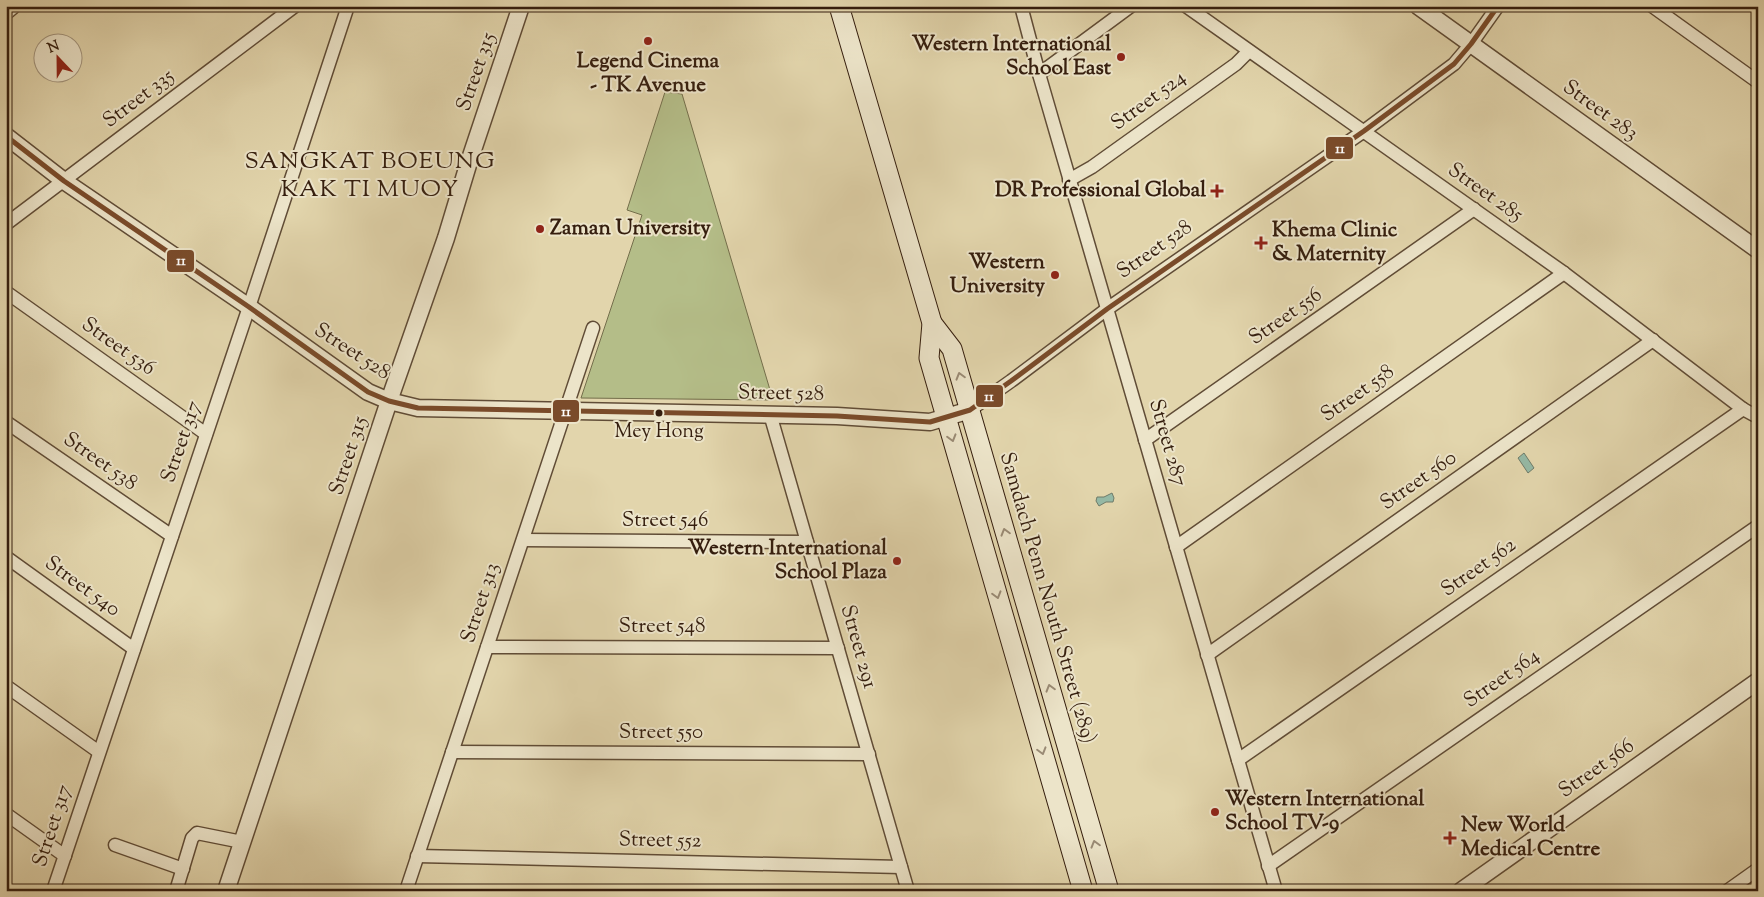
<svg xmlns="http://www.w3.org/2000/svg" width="1764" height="897" font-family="'Sorts Mill Goudy',serif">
  <rect width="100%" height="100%" fill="#e2d5ac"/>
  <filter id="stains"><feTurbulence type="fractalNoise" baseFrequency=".004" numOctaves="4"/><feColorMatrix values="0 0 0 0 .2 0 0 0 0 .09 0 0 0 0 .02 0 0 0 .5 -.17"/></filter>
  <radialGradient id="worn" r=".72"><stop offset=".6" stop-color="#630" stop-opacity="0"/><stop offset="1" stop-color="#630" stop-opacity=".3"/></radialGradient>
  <path fill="#b4bd88" stroke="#746e4b" d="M665,92L682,94L773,400L581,398L642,215L627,210Z"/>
  <g fill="#95b9a5" stroke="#6f7b69">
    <path d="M1524,453L1534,468L1528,473L1518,458Z"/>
    <path d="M1112,493L1114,498L1113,502H1106L1099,506L1096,501L1097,497H1104Z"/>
  </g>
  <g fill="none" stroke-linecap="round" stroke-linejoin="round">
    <defs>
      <g id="minor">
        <path d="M1021,6L1039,74L1276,891"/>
        <path d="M1186,6L1564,273L1743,409L1754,415L1758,416"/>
        <path d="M1652,6L1758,82"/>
        <path d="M1039,74L1131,6"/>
        <path d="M1069,180L1092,167L1236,64L1249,51"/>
        <path d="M6,224L295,6"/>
        <path d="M6,292L206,434"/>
        <path d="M970,410L1011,381L1107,309L1364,131L1454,64L1471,44L1498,6"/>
        <path d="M770,414L908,891"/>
        <path d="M6,422L172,536"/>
        <path d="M1145,440L1474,209"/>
        <path d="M523,540L807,542"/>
        <path d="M1176,547L1564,273"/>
        <path d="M6,557L134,649"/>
        <path d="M487,647L838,648"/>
        <path d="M1207,655L1653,340"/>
        <path d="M6,686L99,752"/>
        <path d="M452,752L869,754"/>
        <path d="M1238,760L1743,409"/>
        <path d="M6,814L65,856"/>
        <path d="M115,845L183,869"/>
        <path d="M417,856L901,867"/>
        <path d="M1268,866L1758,526"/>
        <path d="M53,891L249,307L348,6"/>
        <path d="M176,891L192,838L197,833L242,842"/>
        <path d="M406,891L593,328"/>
        <path d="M1727,891L1758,869"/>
      </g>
      <g id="tertiary">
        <path d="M1418,6L1758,250"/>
        <path d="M6,11L12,6"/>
        <path d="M6,136L64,181L249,307L368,392L389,401L418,408L837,416L930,422L970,410"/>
        <path d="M226,891L389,401L446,238L468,165L521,6"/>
        <path d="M1461,891L1758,681"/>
      </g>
      <g id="secondary">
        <path d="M839,6L932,323L929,358L1083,891"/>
        <path d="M932,323L952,349L1109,891"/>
      </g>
    </defs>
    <use href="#minor" stroke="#604c36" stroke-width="15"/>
    <use href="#tertiary" stroke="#604c36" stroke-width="19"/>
    <use href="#secondary" stroke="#351e0e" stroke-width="21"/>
    <use href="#minor" stroke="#ece4c9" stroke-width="12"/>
    <use href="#tertiary" stroke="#ece4c9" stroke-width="16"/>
    <use href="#secondary" stroke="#ece4c9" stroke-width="19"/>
    <defs>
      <path id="bus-1" d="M6,136L64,181L249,307L368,392L389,401L418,408L837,416L930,422L970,410L1011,381L1107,309L1364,131L1454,64L1471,44L1498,6"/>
    </defs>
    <use href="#bus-1" stroke="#ece4c9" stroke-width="9"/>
    <use href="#bus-1" stroke="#7a4b2a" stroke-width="5"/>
  </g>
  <defs><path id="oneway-chevron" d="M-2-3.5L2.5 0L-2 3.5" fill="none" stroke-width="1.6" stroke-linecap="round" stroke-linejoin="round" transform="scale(1.25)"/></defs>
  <g stroke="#9a8b75">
    <use href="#oneway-chevron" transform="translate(960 376) rotate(-106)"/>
    <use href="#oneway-chevron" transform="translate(952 438) rotate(74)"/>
    <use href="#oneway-chevron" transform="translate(1005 532) rotate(-106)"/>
    <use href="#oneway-chevron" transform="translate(997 595) rotate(74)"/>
    <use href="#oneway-chevron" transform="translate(1050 688) rotate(-106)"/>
    <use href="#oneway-chevron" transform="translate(1042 751) rotate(74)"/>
    <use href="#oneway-chevron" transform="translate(1095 844) rotate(-106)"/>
  </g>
  <g fill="#8f2418" stroke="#ece4c9" stroke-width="2">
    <circle cx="648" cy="41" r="5"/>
    <circle cx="1121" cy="57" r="5"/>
    <path d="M1214.5 183.5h5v5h5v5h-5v5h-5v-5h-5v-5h5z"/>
    <circle cx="540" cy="229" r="5"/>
    <path d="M1258.5 235.5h5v5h5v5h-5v5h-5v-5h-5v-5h5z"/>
    <circle cx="1055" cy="275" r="5"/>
    <circle cx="897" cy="561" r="5"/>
    <circle cx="1215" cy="812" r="5"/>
    <path d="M1447.5 830.5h5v5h5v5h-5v5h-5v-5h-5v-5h5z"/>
  </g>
  <circle fill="#351e0e" stroke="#ece4c9" stroke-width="2" cx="659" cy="413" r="4.5"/>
  <g text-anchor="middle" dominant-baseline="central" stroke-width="4" stroke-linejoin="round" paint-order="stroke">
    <g font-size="20" fill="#351e0e" stroke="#ece4c9">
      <text x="659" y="432">Mey Hong</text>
    </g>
    <g font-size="21" font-weight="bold" fill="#351e0e" stroke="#ece4c9" text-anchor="end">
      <text x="1111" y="45">Western International<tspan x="1111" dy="24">School East</tspan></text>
      <text x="648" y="62" text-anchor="middle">Legend Cinema<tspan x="648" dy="24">- TK Avenue</tspan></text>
      <text x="1206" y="191">DR Professional Global</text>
      <text x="550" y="229" text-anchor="start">Zaman University</text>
      <text x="1272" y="231" text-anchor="start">Khema Clinic<tspan x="1272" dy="24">&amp; Maternity</tspan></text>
      <text x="1045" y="263">Western<tspan x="1045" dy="24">University</tspan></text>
      <text x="887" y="549">Western International<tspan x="887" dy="24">School Plaza</tspan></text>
      <text x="1225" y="800" text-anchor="start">Western International<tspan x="1225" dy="24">School TV-9</tspan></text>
      <text x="1461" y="826" text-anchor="start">New World<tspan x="1461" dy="24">Medical Centre</tspan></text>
    </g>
    <g font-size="21" fill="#351e0e" stroke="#ece4c9">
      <text transform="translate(477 72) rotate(-71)">Street 315</text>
      <text transform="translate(139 99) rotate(-37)">Street 335</text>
      <text transform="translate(1149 101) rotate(-36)">Street 524</text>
      <text transform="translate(1600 111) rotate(36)">Street 283</text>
      <text transform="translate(1485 193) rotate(35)">Street 285</text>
      <text transform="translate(1155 250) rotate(-35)">Street 528</text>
      <text transform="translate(1286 317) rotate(-35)">Street 556</text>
      <text transform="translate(118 347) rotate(35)">Street 536</text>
      <text transform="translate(352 352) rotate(33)">Street 528</text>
      <text transform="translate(781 394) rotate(1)">Street 528</text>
      <text transform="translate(1358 394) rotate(-35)">Street 558</text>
      <text transform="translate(182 442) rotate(-71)">Street 317</text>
      <text transform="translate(1167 443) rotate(74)">Street 287</text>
      <text transform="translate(349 456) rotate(-72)">Street 315</text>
      <text transform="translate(100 462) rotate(35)">Street 538</text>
      <text transform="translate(1419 481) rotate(-35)">Street 560</text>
      <text x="665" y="521">Street 546</text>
      <text transform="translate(1479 568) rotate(-35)">Street 562</text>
      <text transform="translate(82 587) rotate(36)">Street 540</text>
      <text transform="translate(1047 598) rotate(74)">Samdach Penn Nouth Street (289)</text>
      <text transform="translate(481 603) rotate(-72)">Street 313</text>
      <text x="662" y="627">Street 548</text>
      <text transform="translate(858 647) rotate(74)">Street 291</text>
      <text transform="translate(1502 679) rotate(-35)">Street 564</text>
      <text x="661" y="733">Street 550</text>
      <text transform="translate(1597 769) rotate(-35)">Street 566</text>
      <text transform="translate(53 826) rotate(-72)">Street 317</text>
      <text transform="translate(660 841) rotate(1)">Street 552</text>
    </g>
    <g font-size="24" letter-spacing="1" fill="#351e0e" stroke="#ece4c9">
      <text x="370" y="162">SANGKAT BOEUNG<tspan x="370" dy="28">KAK TI MUOY</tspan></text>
    </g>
  </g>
  <g stroke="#ece4c9" stroke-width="2">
    <rect x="1325" y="136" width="29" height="24" rx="5" fill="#7a4b2a"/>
    <rect x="166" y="249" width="29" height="24" rx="5" fill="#7a4b2a"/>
    <rect x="975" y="384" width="29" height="24" rx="5" fill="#7a4b2a"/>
    <rect x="552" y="399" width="28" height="24" rx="5" fill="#7a4b2a"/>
  </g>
  <g font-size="14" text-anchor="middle" font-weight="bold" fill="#fff">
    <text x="1340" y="153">11</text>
    <text x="181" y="265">11</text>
    <text x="989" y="401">11</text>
    <text x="566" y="416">11</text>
  </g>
  <rect width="1764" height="897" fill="none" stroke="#e2d5ac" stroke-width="25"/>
  <rect x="8" y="8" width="1749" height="882" fill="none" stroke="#351e0e" stroke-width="2.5"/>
  <rect x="12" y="12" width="1739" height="872" fill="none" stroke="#351e0e"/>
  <g transform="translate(58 58) rotate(338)"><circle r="24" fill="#ece4c9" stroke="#a3957e"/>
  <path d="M0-4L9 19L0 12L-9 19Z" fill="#8f2418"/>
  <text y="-8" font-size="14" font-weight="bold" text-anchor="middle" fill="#351e0e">N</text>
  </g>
  <rect width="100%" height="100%" filter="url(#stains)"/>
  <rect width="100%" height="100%" fill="url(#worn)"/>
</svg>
